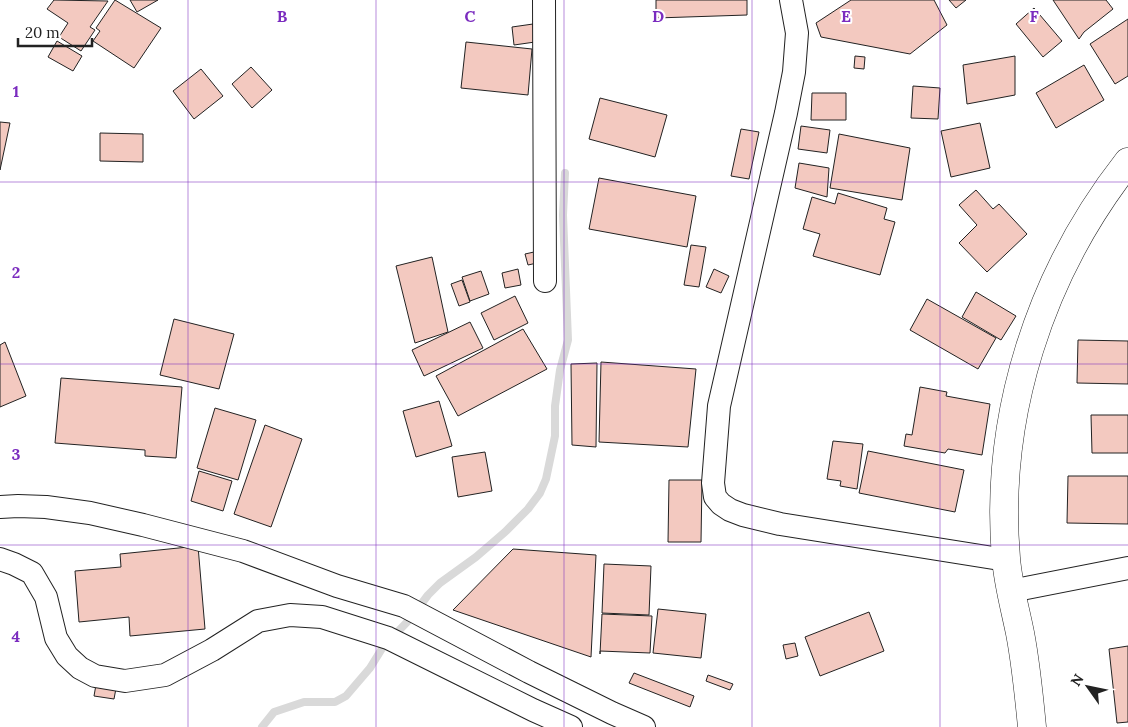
<svg xmlns="http://www.w3.org/2000/svg" width="1128" height="727" font-family="Lora,serif">
  <rect width="100%" height="100%" fill="#fff"/>
  <g fill="none" stroke-linecap="round" stroke-linejoin="round">
    <path stroke="#d9d9d9" stroke-width="8" d="M262,727L274,712L304,702H335L346,696L370,668L383,647L410,619L428,595L440,583L476,557L505,532L528,509L540,493L546,479L555,436V406L560,370L568,340L563,215L565,173"/>
  </g>
  <g fill="#f3c9c0" stroke="#222">
    <path d="M54,0L108,1L90,27L95,30L81,51L59,37L68,23L47,9Z"/>
    <path d="M115,0L161,28L134,68L93,41L100,31L96,28Z"/>
    <path d="M130,0H158L137,12Z"/>
    <path d="M656,0H747V15L656,18Z"/>
    <path d="M851,0H934L947,25L910,54L821,37L816,23Z"/>
    <path d="M949,0H966L956,8Z"/>
    <path d="M1053,0H1106L1113,9L1084,32L1079,39Z"/>
    <path d="M1034,8L1062,41L1043,57L1016,24Z"/>
    <path d="M1128,19V76L1115,84L1090,44Z"/>
    <path d="M533,24L535,42L514,45L512,27Z"/>
    <path d="M57,41L82,56L73,71L48,57Z"/>
    <path d="M466,42L532,49L528,95L461,88Z"/>
    <path d="M855,56L865,57L864,69L854,68Z"/>
    <path d="M1015,56V95L967,104L963,65Z"/>
    <path d="M1084,65L1104,100L1056,128L1036,93Z"/>
    <path d="M251,67L272,90L252,108L232,84Z"/>
    <path d="M201,69L223,96L194,119L173,91Z"/>
    <path d="M913,86L940,88L938,119L911,118Z"/>
    <path d="M812,93H846V120H811Z"/>
    <path d="M600,98L667,115L655,157L589,139Z"/>
    <path d="M0,122L10,123L0,170Z"/>
    <path d="M980,123L990,168L951,177L941,131Z"/>
    <path d="M801,126L830,130L827,153L798,149Z"/>
    <path d="M741,129L759,132L749,179L731,176Z"/>
    <path d="M100,133L143,134V162L100,161Z"/>
    <path d="M839,134L910,148L902,200L830,188Z"/>
    <path d="M799,163L829,168L827,197L795,188Z"/>
    <path d="M599,178L696,196L687,247L589,229Z"/>
    <path d="M976,190L993,209L999,204L1027,234L987,272L959,243L977,225L959,205Z"/>
    <path d="M838,193L887,208L884,219L895,222L880,275L813,256L820,234L803,229L812,197L835,204Z"/>
    <path d="M691,245L706,247L699,287L684,285Z"/>
    <path d="M534,252L537,263L528,265L525,254Z"/>
    <path d="M432,257L448,332L415,343L396,266Z"/>
    <path d="M518,269L521,285L505,288L502,273Z"/>
    <path d="M714,269L729,276L721,293L706,287Z"/>
    <path d="M481,271L489,294L470,301L462,277Z"/>
    <path d="M462,280L470,302L459,306L451,284Z"/>
    <path d="M976,292L1016,316L1001,340L962,317Z"/>
    <path d="M515,296L528,323L494,340L481,313Z"/>
    <path d="M927,299L996,338L978,369L910,330Z"/>
    <path d="M174,319L234,334L219,389L160,375Z"/>
    <path d="M470,322L483,348L424,376L412,350Z"/>
    <path d="M523,329L547,369L458,416L436,376Z"/>
    <path d="M1078,340L1128,341V384L1077,383Z"/>
    <path d="M5,342L26,396L0,407V345Z"/>
    <path d="M601,362L696,369L688,447L599,442Z"/>
    <path d="M597,363L596,447L572,445L571,364Z"/>
    <path d="M61,378L182,387L176,458L145,456V450L55,443Z"/>
    <path d="M920,387L947,392L946,396L990,404L982,455L948,449L945,453L904,446L906,434L912,435Z"/>
    <path d="M439,401L452,446L416,457L403,411Z"/>
    <path d="M215,408L256,420L238,480L197,468Z"/>
    <path d="M1091,415H1128V453H1092Z"/>
    <path d="M265,425L302,439L271,527L234,514Z"/>
    <path d="M833,441L863,444L857,489L840,486L841,481L827,479Z"/>
    <path d="M868,451L964,470L955,512L859,493Z"/>
    <path d="M485,452L492,491L458,497L452,457Z"/>
    <path d="M199,471L232,481L223,511L191,501Z"/>
    <path d="M1068,476H1128V524L1067,523Z"/>
    <path d="M669,480H702L701,542H668Z"/>
    <path d="M198,546L205,629L130,636L129,617L79,622L75,571L121,567L120,554Z"/>
    <path d="M513,549L596,555L591,657L453,610Z"/>
    <path d="M604,564L651,566L649,615L602,613Z"/>
    <path d="M658,609L706,614L701,658L653,653Z"/>
    <path d="M869,612L884,651L820,676L805,637Z"/>
    <path d="M602,614L652,616L650,653L600,651V654Z"/>
    <path d="M795,643L798,656L786,659L783,645Z"/>
    <path d="M1128,646V722L1117,723L1109,649Z"/>
    <path d="M634,673L694,696L690,707L629,683Z"/>
    <path d="M708,675L733,684L730,690L706,681Z"/>
    <path d="M97,679L117,683L114,699L94,696Z"/>
  </g>
  <g fill="none" stroke-linecap="round" stroke-linejoin="round">
    <defs>
      <g id="street">
        <path d="M544,0L545,281"/>
        <path d="M791,0L797,33L794,72L786,113L719,406L713,483L715,497L721,504L730,510L743,515L780,524L1006,560"/>
        <path d="M0,507L18,506L46,507L90,513L143,525L243,551L337,586L404,606L529,672L612,713L644,727"/>
        <path d="M0,559L14,564L32,573L46,597L56,638L67,656L80,668L95,676L125,681L165,675L212,650L258,621L290,615L322,617L388,638L533,710L571,727"/>
        <path d="M1011,591L1128,568"/>
      </g>
      <path id="secondary" d="M1032,727C1029,696 1026,664 1020,633C1015,608 1008,584 1006,558C994,416 1040,274 1128,162"/>
    </defs>
    <use href="#street" stroke="#222" stroke-width="24"/>
    <use href="#secondary" stroke="#222" stroke-width="29"/>
    <use href="#street" stroke="#fff" stroke-width="22"/>
    <use href="#secondary" stroke="#fff" stroke-width="28"/>
  </g>
  <path fill="none" stroke="#7b2cbf" stroke-width="1" stroke-opacity="0.55" d="M188,0V727M376,0V727M564,0V727M752,0V727M940,0V727M0,182H1128M0,364H1128M0,545H1128"/>
  <g font-size="16" text-anchor="middle" font-weight="bold" fill="#7b2cbf" stroke="#fff" stroke-width="4" stroke-linejoin="round" paint-order="stroke">
    <text x="282" y="22">B</text>
    <text x="470" y="22">C</text>
    <text x="658" y="22">D</text>
    <text x="846" y="22">E</text>
    <text x="1034" y="22">F</text>
    <text x="16" y="97">1</text>
    <text x="16" y="278">2</text>
    <text x="16" y="460">3</text>
    <text x="16" y="642">4</text>
  </g>
  <g transform="translate(1088 687) rotate(303)" stroke="#ffffff" stroke-width="4" paint-order="stroke">
  <path d="M0-4L9 19L0 12L-9 19Z" fill="#222222"/>
  <text y="-8" font-size="14" font-weight="bold" text-anchor="middle" fill="#222222">N</text>
  </g>
  <path d="M18 38v8h74v-8" fill="none" stroke="#222222" stroke-width="2.5"/>
  <text x="25" y="38" font-size="15" fill="#222222" stroke="#ffffff" stroke-width="4" paint-order="stroke">20 m</text>
</svg>
